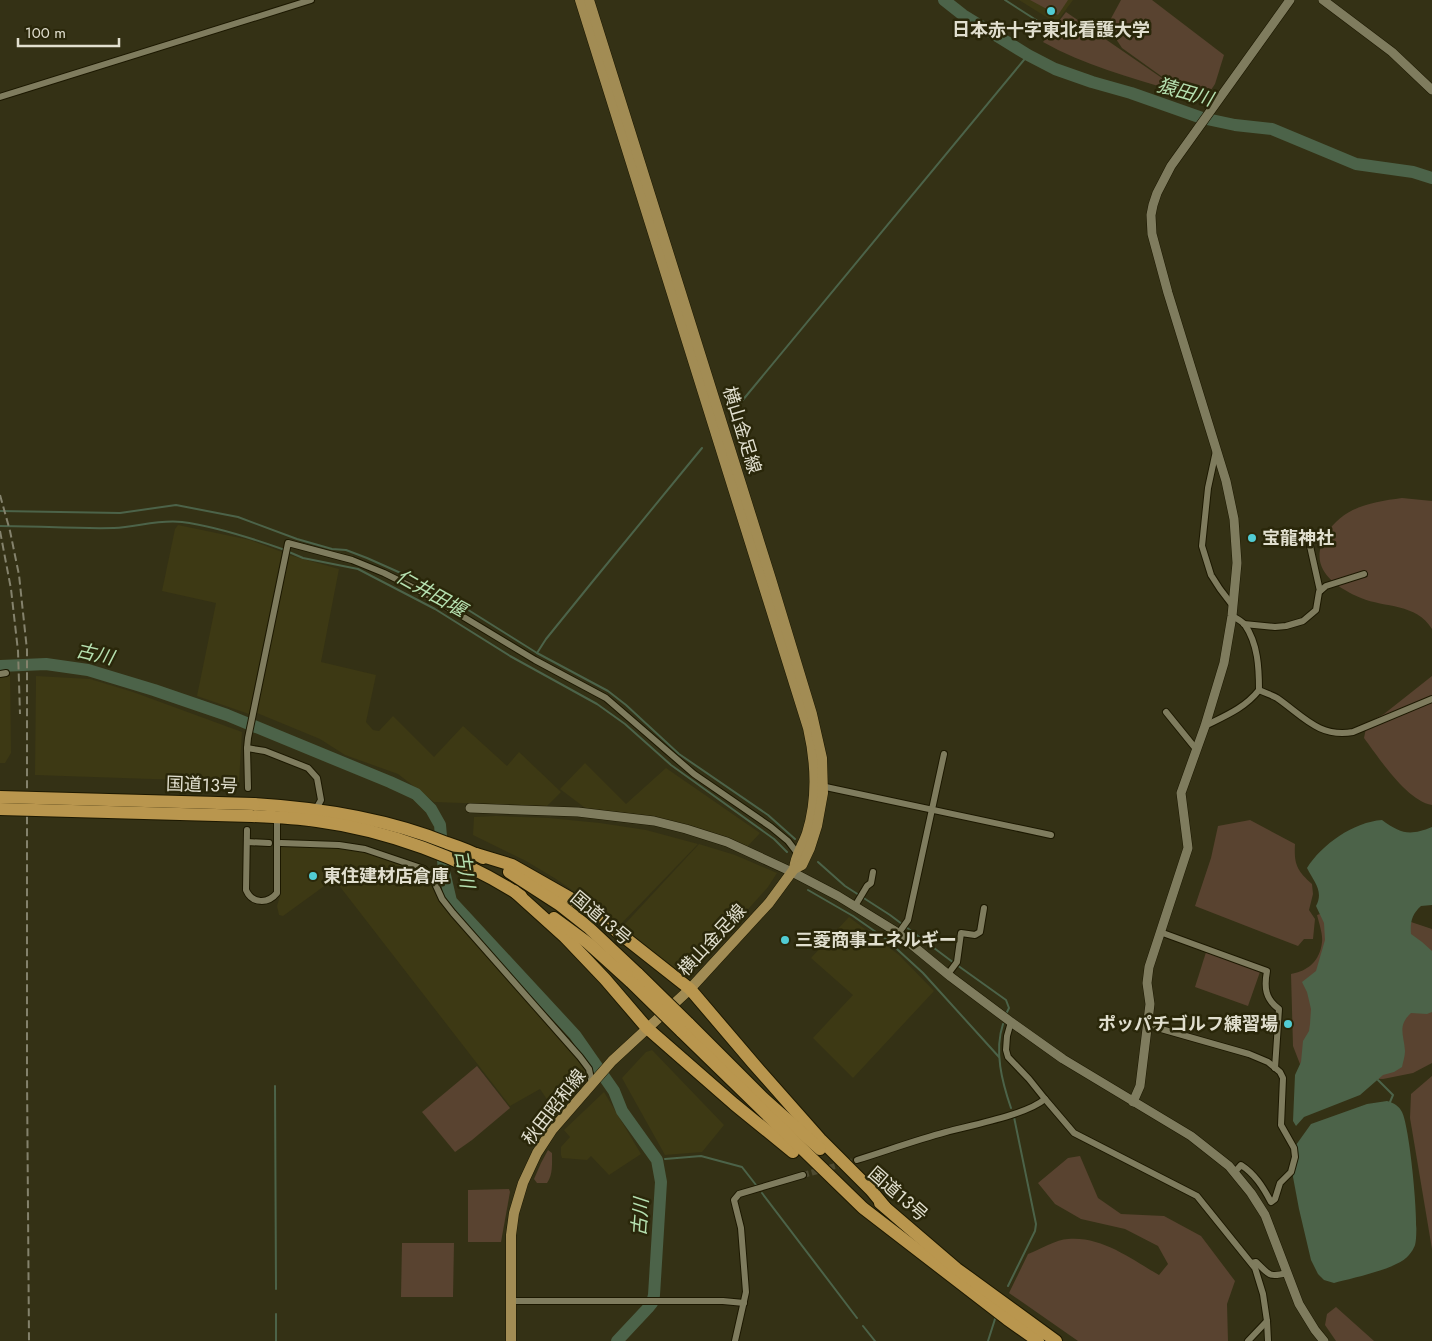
<svg xmlns="http://www.w3.org/2000/svg" width="1432" height="1341" font-family="Jost,'Noto Sans JP',sans-serif">
  <rect width="100%" height="100%" fill="#343115"/>
  <g fill="#3d3914">
    <path d="M1019,0H1073L1056,23Z"/>
    <path d="M178,525L250,540L282,552L249,714L197,696L216,603L162,591L175,529Z"/>
    <path d="M289,555L339,569L321,662L376,675L366,722L373,730L379,731L393,716L434,757L463,726L507,766L519,752L561,792L547,806L434,802L398,774L345,755L320,739L257,713L258,704Z"/>
    <path d="M0,671H10L11,753L5,763H0Z"/>
    <path d="M36,676L90,679L133,692L242,732L239,782L35,775Z"/>
    <path d="M585,763L626,804L666,768L760,833L747,847L663,820L619,812L588,810L560,789Z"/>
    <path d="M496,816L549,818L600,823L646,830L698,844L621,924L556,879L526,861L473,835L474,817Z"/>
    <path d="M699,844L735,855L777,873L768,887L704,958L691,967L668,968L623,926Z"/>
    <path d="M280,845L339,847L366,851L423,870L430,876L440,900L565,1042L586,1071L554,1110L540,1089L510,1106L334,879L283,916L279,915L277,906L280,896Z"/>
    <path d="M849,917L899,955L934,991L853,1078L813,1038L853,995L811,958Z"/>
    <path d="M652,1050L724,1125L702,1152L665,1155L622,1078L646,1052Z"/>
    <path d="M604,1092L641,1154L609,1175L591,1156L587,1160L562,1158L561,1155V1147L570,1137L564,1130Z"/>
  </g>
  <g fill="#594330">
    <path d="M1030,0H1068L1058,15Z"/>
    <path d="M1121,0H1152L1224,55L1215,84L1211,90L1196,94L1168,81L1122,48L1108,27V24Z"/>
    <path d="M1066,12L1175,87L1174,91C1130,77 1084,65 1043,42Z"/>
    <path d="M1402,498L1432,501V629C1416,603 1385,608 1361,598C1333,586 1307,567 1326,535C1342,507 1372,502 1402,498Z"/>
    <path d="M1432,676V805C1407,801 1379,758 1364,738L1367,723L1384,714Z"/>
    <path d="M1250,820L1295,844C1294,863 1296,870 1312,884L1313,894L1309,910L1315,919L1313,939H1304L1298,946L1195,906L1211,858L1218,826Z"/>
    <path d="M1332,910L1390,915L1432,929V1063L1413,1073L1383,1079L1305,1077L1293,1046L1291,974C1308,971 1320,961 1322,942C1323,934 1319,923 1317,915Z"/>
    <path d="M1207,949L1261,969L1248,1006L1195,987Z"/>
    <path d="M477,1066L510,1108L472,1140L455,1152L422,1112Z"/>
    <path d="M1432,1076V1249L1410,1118L1411,1094Z"/>
    <path d="M548,1150L552,1153C552,1163 553,1175 547,1183H537L534,1179L541,1163Z"/>
    <path d="M1080,1156L1098,1198L1121,1214L1164,1216L1201,1236L1235,1281L1227,1304L1228,1341H1078L1009,1293L1028,1254C1039,1250 1057,1239 1068,1239C1102,1236 1131,1259 1159,1275L1168,1264L1158,1246L1125,1229L1081,1219L1055,1204L1038,1183L1068,1158Z"/>
    <path d="M509,1189L510,1192L501,1242H468V1190Z"/>
    <path d="M402,1243H454L453,1297H401Z"/>
    <path d="M1336,1307L1374,1341H1336L1325,1325L1327,1314Z"/>
  </g>
  <g fill="#4c6349">
    <path d="M1382,820C1401,834 1410,836 1432,827V905L1421,906C1412,914 1410,922 1411,934L1422,942L1432,951V1012L1427,1014L1411,1013C1397,1026 1404,1035 1405,1051C1405,1056 1403,1062 1402,1067L1394,1072L1383,1075L1360,1095L1304,1117L1296,1126L1293,1121L1295,1075L1301,1062L1303,1041L1309,1031L1310,1024L1311,1009L1307,992L1302,982L1316,971L1325,940L1324,923L1316,906C1324,891 1314,882 1307,868C1322,844 1354,822 1382,820Z"/>
    <path d="M1387,1101C1394,1103 1399,1106 1402,1112C1410,1128 1420,1229 1415,1245C1414,1248 1411,1253 1409,1255C1398,1269 1352,1278 1334,1283L1324,1280L1318,1274L1311,1260L1299,1209L1293,1177L1296,1145L1311,1124L1367,1104Z"/>
  </g>
  <g fill="none" stroke-linecap="round" stroke-linejoin="round">
    <g stroke="#4c6349" stroke-width="2">
      <path d="M1005,0L1047,27"/>
      <path d="M737,407L1028,55"/>
      <path d="M0,511L120,513L176,505L238,517L297,539L332,549L346,550L367,558L430,586L537,653L608,691L626,705L679,754L768,815L795,839"/>
      <path d="M0,526C38,526 76,529 114,528C137,527 159,519 182,522C214,526 254,539 285,550"/>
      <path d="M289,552L303,558L358,569L435,609L510,656L597,704L625,724L671,765L774,839L787,852"/>
      <path d="M537,653L546,639L593,581L702,448"/>
      <path d="M818,862L845,886L890,915L954,963"/>
      <path d="M808,890L853,916L886,939L923,973L999,1057"/>
      <path d="M957,965L1006,1000L1009,1008L1007,1012"/>
      <path d="M1003,1024C994,1051 1002,1082 1011,1108"/>
      <path d="M1378,1080L1393,1095L1390,1102"/>
      <path d="M275,1086L276,1289"/>
      <path d="M665,1159L701,1156L742,1167L756,1185"/>
      <path d="M657,1160H659"/>
      <path d="M762,1193L857,1318"/>
      <path d="M1008,1286L1035,1231L1036,1224L1014,1117"/>
      <path d="M863,1326L875,1341"/>
      <path d="M276,1341V1314"/>
      <path d="M988,1341L995,1319"/>
    </g>
    <g stroke="#4c6349" stroke-width="12">
      <path d="M944,0L963,15L1028,55L1055,69L1092,82L1131,93L1202,118L1235,125L1272,129L1356,164L1413,172L1432,178"/>
      <path d="M0,666L46,664L88,670L154,690L227,715L390,782L416,794L431,809L440,825L444,871L451,901L575,1035L614,1091L622,1111L657,1160L661,1182L654,1295L652,1303L648,1308L617,1341"/>
    </g>
    <path stroke="#4e4b31" stroke-width="6" stroke-dasharray="6 3" stroke-linecap="butt" d="M803,1175L857,1160"/>
    <defs>
      <g id="street">
        <path d="M0,97L311,0"/>
        <path d="M1216,451L1208,488L1202,546L1211,575L1220,589L1233,606"/>
        <path d="M1310,546L1320,591"/>
        <path d="M1244,624L1275,627L1286,626L1303,621L1316,610L1319,592L1326,586L1364,574"/>
        <path d="M0,674L6,673"/>
        <path d="M1259,690C1265,693 1272,695 1277,698C1303,716 1319,738 1353,732L1432,699"/>
        <path d="M1166,712L1196,749"/>
        <path d="M1205,726C1225,716 1245,708 1259,690C1259,668 1258,644 1245,625C1242,621 1236,618 1232,616"/>
        <path d="M247,748L265,751L308,768L317,778L321,800L316,809"/>
        <path d="M821,786L1051,835"/>
        <path d="M248,788L247,748L248,738L288,543L352,560L384,573L424,593L535,660L606,698L694,774L771,827L788,841L798,854"/>
        <path d="M247,830L246,890C252,904 268,904 277,893V818"/>
        <path d="M247,842L269,843"/>
        <path d="M281,843L339,845L365,849L424,869L432,877L442,899L453,913L580,1057L589,1069L592,1084"/>
        <path d="M855,906L867,886L871,883L873,872"/>
        <path d="M1160,932L1267,971C1264,987 1265,999 1279,1009L1275,1068"/>
        <path d="M898,934L908,920L944,754"/>
        <path d="M948,974L957,962L961,933L975,935L980,932L984,908"/>
        <path d="M1147,1025L1249,1054L1268,1062L1280,1072L1283,1078L1281,1125L1294,1148L1295,1157L1291,1172L1280,1183L1275,1199L1271,1202C1263,1187 1255,1174 1241,1165L1234,1173"/>
        <path d="M1045,1099L1074,1133L1197,1196L1255,1268L1263,1294L1267,1321L1268,1341"/>
        <path d="M857,1160C886,1151 916,1140 946,1132C972,1125 1026,1115 1045,1099L1029,1079L1008,1057L1006,1050L1007,1036L1011,1022"/>
        <path d="M1252,1263L1256,1262C1269,1274 1268,1278 1287,1273"/>
        <path d="M511,1301H723L744,1303"/>
        <path d="M735,1341L746,1292L741,1228L734,1200L739,1194L803,1175"/>
        <path d="M1248,1341L1267,1321"/>
      </g>
      <g id="secondary">
        <path d="M1323,0L1392,52L1432,90"/>
        <path d="M470,808L578,812L654,821L686,829L727,842L792,872L838,896L895,931L951,977L1011,1022L1063,1059L1191,1136L1229,1166L1251,1193L1265,1215L1299,1304L1315,1330L1324,1341"/>
        <path d="M1133,1102L1140,1086L1150,1004L1147,983L1149,967L1188,848L1181,793L1205,726L1224,663L1232,616L1237,563L1234,519L1226,481L1168,293L1152,234L1151,215L1153,205L1157,193L1171,166L1290,0"/>
      </g>
      <g id="primary">
        <path d="M580,0L808,728C816,763 818,798 807,833C803,845 795,856 794,869"/>
        <path d="M511,1341V1235L514,1213L523,1183L537,1153L552,1130L612,1061L690,989L769,903L794,869L802,865L810,848L817,826L823,793L822,758L812,714L771,579L589,0"/>
      </g>
      <g id="highway">
        <path d="M254,804C320,808 385,818 447,843C459,847 471,851 483,858"/>
        <path d="M252,816C274,817 296,818 317,821C386,830 463,858 521,896"/>
        <path d="M476,854L512,865L586,907L690,989L753,1063L820,1139L871,1190L885,1207"/>
        <path d="M509,872L560,905L588,927L638,974"/>
        <path d="M514,891L565,937L605,979L647,1028L734,1104L793,1152"/>
        <path d="M554,918L588,943L631,982"/>
        <path d="M688,1023L763,1098L820,1149"/>
        <path d="M681,1031L863,1208L1007,1319L1038,1341"/>
        <path d="M880,1203L957,1269L1056,1341"/>
      </g>
    </defs>
    <use href="#street" stroke="#1c1800" stroke-width="8"/>
    <use href="#secondary" stroke="#1c1800" stroke-width="10"/>
    <use href="#primary" stroke="#1c1800" stroke-width="11"/>
    <use href="#highway" stroke="#1c1800" stroke-width="14"/>
    <use href="#street" stroke="#7f7c5e" stroke-width="6"/>
    <use href="#secondary" stroke="#7f7c5e" stroke-width="9"/>
    <use href="#primary" stroke="#a28c54" stroke-width="10"/>
    <use href="#highway" stroke="#b9964e" stroke-width="12"/>
    <g stroke="#84826c" stroke-width="2" stroke-dasharray="8 4" stroke-linecap="butt">
      <path d="M0,495L10,531L19,575L27,650V1076L29,1341"/>
      <path d="M0,531L11,589L18,651L20,714"/>
    </g>
    <defs>
      <g id="highway-bridge">
        <path d="M0,797L254,804"/>
        <path d="M0,809L252,816"/>
        <path d="M638,974L688,1023"/>
        <path d="M631,982L681,1031"/>
      </g>
    </defs>
    <use href="#highway-bridge" stroke="#1c1800" stroke-width="14" stroke-linecap="butt"/>
    <use href="#highway-bridge" stroke="#b9964e" stroke-width="12"/>
  </g>
  <g fill="#51ccd4" stroke="#2a270a" stroke-width="2">
    <circle cx="1051" cy="11" r="5"/>
    <circle cx="1252" cy="538" r="5"/>
    <circle cx="313" cy="876" r="5"/>
    <circle cx="785" cy="940" r="5"/>
    <circle cx="1288" cy="1024" r="5"/>
  </g>
  <g text-anchor="middle" dominant-baseline="central" stroke-width="5" stroke-linejoin="round" paint-order="stroke">
    <g font-size="18" font-weight="bold" fill="#e1dfcf" stroke="#2a270a" text-anchor="start">
      <text x="1051" y="30" text-anchor="middle">日本赤十字東北看護大学</text>
      <text x="1262" y="538">宝龍神社</text>
      <text x="323" y="876">東住建材店倉庫</text>
      <text x="795" y="940">三菱商事エネルギー</text>
      <text x="1278" y="1024" text-anchor="end">ポッパチゴルフ練習場</text>
    </g>
    <g font-size="18" fill="#e1dfcf" stroke="#2a270a">
      <text transform="translate(742 430) rotate(73)">横山金足線</text>
      <text transform="translate(202 785) rotate(2)">国道13号</text>
      <text transform="translate(601 918) rotate(40)">国道13号</text>
      <text transform="translate(712 940) rotate(-47)">横山金足線</text>
      <text transform="translate(554 1107) rotate(-52)">秋田昭和線</text>
      <text transform="translate(898 1194) rotate(41)">国道13号</text>
    </g>
    <g font-size="19" font-style="italic" fill="#b6e1b1" stroke="#2a270a">
      <text transform="translate(1185 92) rotate(16)">猿田川</text>
      <text transform="translate(431 593) rotate(29)">仁井田堰</text>
      <text transform="translate(95 654) rotate(13)">古川</text>
      <text transform="translate(465 869) rotate(81)">古川</text>
      <text transform="translate(640 1217) rotate(-86)">古川</text>
    </g>
  </g>
  <path d="M18 38v8h101v-8" fill="none" stroke="#e1dfcf" stroke-width="2.5"/>
  <text x="25" y="38" font-size="15" fill="#e1dfcf" stroke="#2a270a" stroke-width="4" paint-order="stroke">100 m</text>
</svg>
